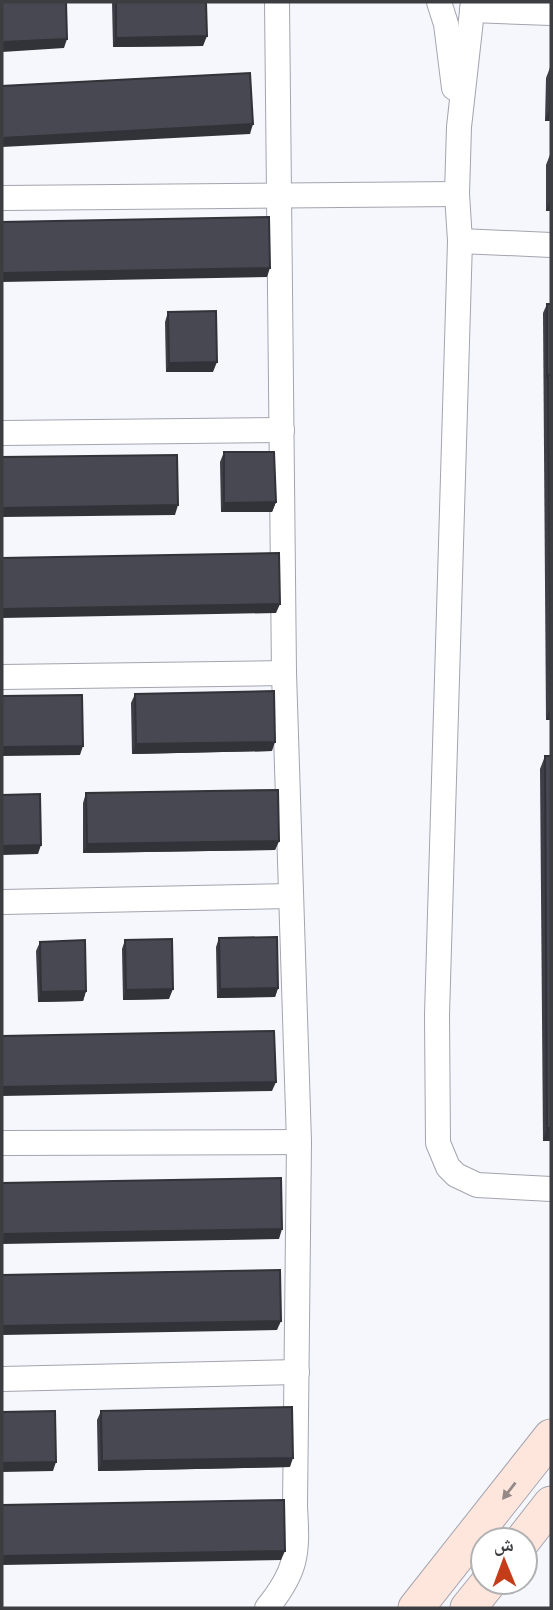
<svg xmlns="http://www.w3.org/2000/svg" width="553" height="1610" font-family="Manrope,'Noto Naskh Arabic',sans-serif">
  <rect width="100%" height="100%" fill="#f6f7fd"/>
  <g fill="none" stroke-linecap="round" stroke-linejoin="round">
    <defs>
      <g id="street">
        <path d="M439,2L446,24L454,88"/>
        <path d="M473,2L459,127L457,194L460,241L437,1015L438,1143L448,1167L456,1175L477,1185L551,1189"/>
        <path d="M472,10L551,13"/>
        <path d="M2,198L457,194"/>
        <path d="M460,241L551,245"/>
        <path d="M2,433L282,430"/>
        <path d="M2,677L284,673"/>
        <path d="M2,902L290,896"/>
        <path d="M2,1143L299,1142"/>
        <path d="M2,1379L297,1372"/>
        <path d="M267,1608C297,1571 298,1554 295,1507L299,1142L284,673L277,2"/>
      </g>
      <g id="secondary">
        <path d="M523,1540L551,1504"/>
        <path d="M416,1608L551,1437"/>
        <path d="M468,1608L489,1582"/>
      </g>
    </defs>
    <use href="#street" stroke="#a3a4af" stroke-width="26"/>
    <use href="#secondary" stroke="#a3a4af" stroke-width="37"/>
    <use href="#street" stroke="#fff" stroke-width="24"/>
    <use href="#secondary" stroke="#ffe6dd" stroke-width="35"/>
  </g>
  <g fill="#3d3e46">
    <path d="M112,2H206L203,46L113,47Z"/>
    <path d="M551,65V121H545L546,78Z"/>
    <path d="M551,152V211H546V165Z"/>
    <path d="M547,304H551V720H546L543,313Z"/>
    <path d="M168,312L213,372H166L165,322Z"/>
    <path d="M224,452L276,502L272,512H221L220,462Z"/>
    <path d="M135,694L272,751L132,754L131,703Z"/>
    <path d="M545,756H551V1141H543L540,769Z"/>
    <path d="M86,793L279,841L275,850L83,853V803Z"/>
    <path d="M219,938L278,988L275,997L217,998L216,947Z"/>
    <path d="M125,940L169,999L123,1000L122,949Z"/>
    <path d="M40,942L86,991L83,1001L38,1002L36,951Z"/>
    <path d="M101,1411L290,1467L98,1471L97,1420Z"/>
  </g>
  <g fill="#323239">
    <path d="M207,36L203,46L113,47L116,38Z"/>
    <path d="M67,39L64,48L2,52V42Z"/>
    <path d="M550,108H551V121H545Z"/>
    <path d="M253,124L250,134L2,147V138Z"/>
    <path d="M551,198V211H546Z"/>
    <path d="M270,268L267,277L2,282V273Z"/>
    <path d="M217,362L213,372H166L169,363Z"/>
    <path d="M276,502L272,512H221L224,503Z"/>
    <path d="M178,505L175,515L2,517V508Z"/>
    <path d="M280,604L276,613L2,618V609Z"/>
    <path d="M551,707V720H546Z"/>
    <path d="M275,742L272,751L132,754L136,744Z"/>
    <path d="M83,746L80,755L2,756V747Z"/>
    <path d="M279,841L275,850L83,853L87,844Z"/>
    <path d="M41,845L38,854L2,855V846Z"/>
    <path d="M278,988L275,997L217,998L220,989Z"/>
    <path d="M173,989L169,999L123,1000L126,990Z"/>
    <path d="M86,991L83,1001L38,1002L41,992Z"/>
    <path d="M276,1082L272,1091L2,1096V1087Z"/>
    <path d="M547,1128H551V1141H543Z"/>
    <path d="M282,1229L279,1239L2,1244V1234Z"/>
    <path d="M281,1321L277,1330L2,1335V1326Z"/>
    <path d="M293,1458L290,1467L98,1471L102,1461Z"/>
    <path d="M56,1462L53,1471L2,1472V1463Z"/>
    <path d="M285,1551L281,1560L2,1565V1556Z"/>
  </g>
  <g fill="#474851" stroke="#323239" stroke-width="2">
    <path d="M2,2H66L67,39L2,42Z"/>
    <path d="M116,2H206L207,36L116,38Z"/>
    <path d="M551,65V108H550Z"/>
    <path d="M250,73L253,124L2,138V86Z"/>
    <path d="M269,217L270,268L2,273V222Z"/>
    <path d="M547,304H551V375H548L547,378Z"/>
    <path d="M216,311L217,362L169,363L168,312Z"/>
    <path d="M548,375H551V707Z"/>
    <path d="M224,452H274L276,502L224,503Z"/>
    <path d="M177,455L178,505L2,508V457Z"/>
    <path d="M279,553L280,604L2,609V558Z"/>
    <path d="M274,691L275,742L136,744L135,694Z"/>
    <path d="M82,695L83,746L2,747V696Z"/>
    <path d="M545,756H551V1128H547Z"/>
    <path d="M278,790L279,841L87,844L86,793Z"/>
    <path d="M40,794L41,845L2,846V795Z"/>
    <path d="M277,937L278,988L220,989L219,938Z"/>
    <path d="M172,939L173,989L126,990L125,940Z"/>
    <path d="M85,940L86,991L41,992L40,942Z"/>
    <path d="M274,1031L276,1082L2,1087V1036Z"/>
    <path d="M281,1178L282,1229L2,1234V1183Z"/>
    <path d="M280,1270L281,1321L2,1326V1275Z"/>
    <path d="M292,1407L293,1458L102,1461L101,1411Z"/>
    <path d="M55,1411L56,1462L2,1463V1412Z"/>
    <path d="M284,1500L285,1551L2,1556V1505Z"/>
  </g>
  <defs><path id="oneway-solid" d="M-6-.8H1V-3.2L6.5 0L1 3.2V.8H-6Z" transform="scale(1.75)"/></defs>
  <use fill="#948987" href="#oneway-solid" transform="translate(509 1491) rotate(128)"/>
  <rect width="553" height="1610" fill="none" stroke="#3c3d41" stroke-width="7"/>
  <g transform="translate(504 1561) rotate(359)"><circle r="33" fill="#ffffff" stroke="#b1b1b3" stroke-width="2"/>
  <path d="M0-5L12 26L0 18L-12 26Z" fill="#c53c19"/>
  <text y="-10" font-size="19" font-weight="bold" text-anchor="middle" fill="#3c3d41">ش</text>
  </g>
</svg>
